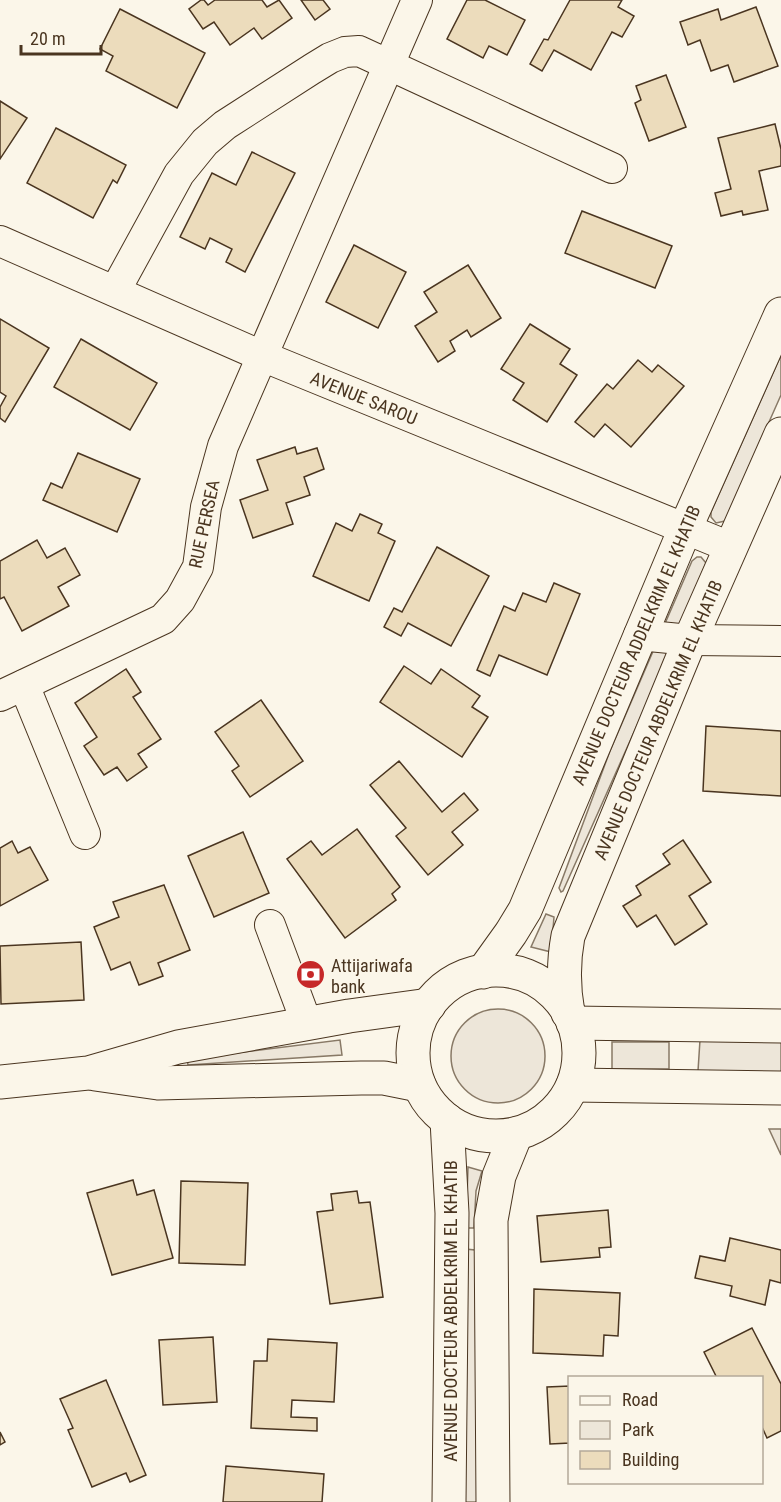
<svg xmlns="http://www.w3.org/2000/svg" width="781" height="1502" font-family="'Roboto Condensed',sans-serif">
  <rect width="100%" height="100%" fill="#fbf6e9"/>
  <g fill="#ede6d9" stroke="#887966" stroke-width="1.5">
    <path d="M781,355V395L725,521L716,523L711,517V512Z"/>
    <path d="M697,557H701L706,563L664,665L563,891L561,892L559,888L610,751L692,561Z"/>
    <path d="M546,914L554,917L551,952L531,947Z"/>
    <circle cx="498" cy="1056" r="47"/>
    <path d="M340,1040L342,1055L188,1065L187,1059Z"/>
    <path d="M700,1040L781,1041V1072L698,1071Z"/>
    <rect x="612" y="1042" width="57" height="27"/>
    <path d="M769,1129H781V1155Z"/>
    <path d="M468,1167L482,1171L476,1191L474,1228H466Z"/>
    <path d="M465,1249L475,1250L481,1502H463Z"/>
  </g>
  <g fill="#ecdcbc" stroke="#4a3520" stroke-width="1.5">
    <path d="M201,0H204L208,5L215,0H262L267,7L279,0L292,18L262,39L254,28L230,45L214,22L203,29L189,9Z"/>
    <path d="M301,0H323L330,9L315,20Z"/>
    <path d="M467,0H485L525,20L507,55L489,46L483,58L447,39Z"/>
    <path d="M570,0H622L618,7L634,16L622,37L612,32L591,70L554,50L542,71L530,64L544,39L548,40Z"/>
    <path d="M756,7L778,66L734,82L728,65L711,71L700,40L688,45L680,22L718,9L721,20Z"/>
    <path d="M120,9L205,53L177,108L106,71L113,56L100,49Z"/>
    <path d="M666,75L686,127L649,141L635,103L641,100L636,86Z"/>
    <path d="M0,101L27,118L0,159Z"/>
    <path d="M775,124L781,149V166L759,171L768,210L743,215L742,211L721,216L715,193L731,189L718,138Z"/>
    <path d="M56,128L126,165L117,183L113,180L93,218L27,183Z"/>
    <path d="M252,152L295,173L245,272L226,262L232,249L210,238L205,249L180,237L212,173L236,185Z"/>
    <path d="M582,211L672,246L655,288L565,253Z"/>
    <path d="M354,245L406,272L378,328L326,302Z"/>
    <path d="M468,265L501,318L471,337L467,330L450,341L455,351L438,362L415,326L437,312L424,292Z"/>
    <path d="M0,319L49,348L5,422L0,418V407L6,396L0,392Z"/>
    <path d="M530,324L570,349L560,364L577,375L547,422L513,400L524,383L501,369Z"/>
    <path d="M81,339L157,383L130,430L54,387Z"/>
    <path d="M638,360L652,372L658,365L684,386L631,447L605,424L594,437L575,422L607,384L613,389Z"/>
    <path d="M295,447L297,454L317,448L324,469L304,477L310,495L286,503L293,524L253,538L240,500L268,490L257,460Z"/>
    <path d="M78,453L140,479L117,532L43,500L51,483L62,488Z"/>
    <path d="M360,514L382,524L378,533L395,541L369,601L313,576L336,523L352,531Z"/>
    <path d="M37,540L47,558L65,548L80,575L58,587L69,606L22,631L4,597L0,599V561Z"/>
    <path d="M437,547L489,576L451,646L408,623L401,636L384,627L394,608L402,612Z"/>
    <path d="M554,583L580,594L547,675L499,655L490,676L477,670L504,606L515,611L523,593L546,602Z"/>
    <path d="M404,666L431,684L441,669L480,696L472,707L488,717L462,757L380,702Z"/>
    <path d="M126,669L141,692L133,697L161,739L138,754L147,767L127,781L117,767L104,775L84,746L97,737L75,703Z"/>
    <path d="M261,700L303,761L250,797L232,771L239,766L215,732Z"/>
    <path d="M706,726L781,731V796L703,791Z"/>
    <path d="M399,761L442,812L464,793L478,810L452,832L463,845L428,875L396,836L406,828L370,785Z"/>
    <path d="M357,829L400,887L392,894L396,900L345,938L287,859L311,841L322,855Z"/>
    <path d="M243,832L269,893L214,917L188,856Z"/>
    <path d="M683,840L711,882L689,896L707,924L675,945L656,915L637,927L623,906L641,895L636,886L670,864L663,854Z"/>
    <path d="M12,841L18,853L30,847L48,880L0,906V848Z"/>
    <path d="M164,885L190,950L158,963L163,976L139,985L130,962L111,970L94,927L119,917L113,902Z"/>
    <path d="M81,942L84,1000L1,1004L0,946Z"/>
    <path d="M133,1180L137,1195L154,1190L173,1258L112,1275L87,1193Z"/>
    <path d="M181,1181L248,1183L245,1265L179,1263Z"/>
    <path d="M357,1191L359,1203L370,1202L383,1297L330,1304L317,1212L333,1210L331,1194Z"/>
    <path d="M608,1210L611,1247L599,1248L600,1257L541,1262L537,1216Z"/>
    <path d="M730,1238L781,1250V1283L770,1280L765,1305L730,1296L732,1286L695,1278L700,1256L725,1261Z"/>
    <path d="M534,1289L620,1293L618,1336L604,1335L603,1356L533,1353Z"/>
    <path d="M752,1328L781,1384V1431L767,1438L762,1427V1378H717L704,1352Z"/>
    <path d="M213,1337L217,1402L163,1405L159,1340Z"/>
    <path d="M268,1339L337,1343L334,1402L292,1400L291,1417L317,1418V1431L251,1428L254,1361H267Z"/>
    <path d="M106,1380L146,1475L130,1482L126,1473L92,1487L68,1430L73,1428L60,1399Z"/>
    <path d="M570,1386V1443L550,1444L547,1387Z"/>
    <path d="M0,1432L5,1442L0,1445Z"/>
    <path d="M226,1466L324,1474L322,1502H223Z"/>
  </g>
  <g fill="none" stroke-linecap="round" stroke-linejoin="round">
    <defs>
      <g id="minor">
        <path d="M0,241L262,356L730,547"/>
        <path d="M115,291L179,174L205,142L225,125L312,69L330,58L345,52L359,51L612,168"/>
        <path d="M639,635L690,640L781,641"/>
        <path d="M24,685L85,834"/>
        <path d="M0,696L163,619L180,600L198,567L206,507L223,446L417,0"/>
        <path d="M270,925L307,1024"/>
      </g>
      <g id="major">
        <circle cx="496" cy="1053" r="83"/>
        <path d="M483,972L511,933L525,910L685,529L781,314"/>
        <path d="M568,1013C563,986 563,963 568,936L690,640L781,434"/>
        <path d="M573,1023L781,1026"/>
        <path d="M95,1074L158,1083L361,1078H384L419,1085"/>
        <path d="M0,1082L88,1073L178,1047L349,1016L429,1005"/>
        <path d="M573,1085L781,1088"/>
        <path d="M447,1120L452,1213L449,1502"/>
        <path d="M493,1502L491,1220L499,1176L516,1134"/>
      </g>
    </defs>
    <use href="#minor" stroke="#4a3520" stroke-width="32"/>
    <use href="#major" stroke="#4a3520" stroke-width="35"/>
    <use href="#minor" stroke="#fbf6e9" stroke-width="30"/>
    <use href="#major" stroke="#fbf6e9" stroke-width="33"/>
  </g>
  <defs>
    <symbol id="bank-disc" viewBox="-11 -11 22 22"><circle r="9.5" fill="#c62828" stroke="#fbf6e9"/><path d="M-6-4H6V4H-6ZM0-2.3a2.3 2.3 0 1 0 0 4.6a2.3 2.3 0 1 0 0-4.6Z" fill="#fff"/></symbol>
  </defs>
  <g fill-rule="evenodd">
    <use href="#bank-disc" x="294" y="958" width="33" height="33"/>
  </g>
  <g text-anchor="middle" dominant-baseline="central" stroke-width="4.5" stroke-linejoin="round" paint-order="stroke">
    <g font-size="18" fill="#4a3520" stroke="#fbf6e9">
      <text transform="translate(364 398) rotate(22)">AVENUE SAROU</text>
      <text transform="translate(204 524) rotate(-78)">RUE PERSEA</text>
      <text transform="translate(636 645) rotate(-67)">AVENUE DOCTEUR ADDELKRIM EL KHATIB</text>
      <text transform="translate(658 720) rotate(-67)">AVENUE DOCTEUR ABDELKRIM EL KHATIB</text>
      <text transform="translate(450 1311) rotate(-90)">AVENUE DOCTEUR ABDELKRIM EL KHATIB</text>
    </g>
    <g font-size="18" fill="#4a3520" stroke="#fbf6e9" text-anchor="start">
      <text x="331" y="965">Attijariwafa<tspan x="331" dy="21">bank</tspan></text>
    </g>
  </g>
  <rect x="568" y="1376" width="195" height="108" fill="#fbf6e9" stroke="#b4a999" stroke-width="1.5"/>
  <rect x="580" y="1396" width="30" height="9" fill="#fbf6e9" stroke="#b4a999" stroke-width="1.5"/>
  <text x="622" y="1406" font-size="18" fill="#4a3520">Road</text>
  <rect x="580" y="1421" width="30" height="18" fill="#ede6d9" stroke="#b4a999" stroke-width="1.5"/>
  <text x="622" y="1436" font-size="18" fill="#4a3520">Park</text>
  <rect x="580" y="1451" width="30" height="18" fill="#ecdcbc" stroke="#b4a999" stroke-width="1.5"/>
  <text x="622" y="1466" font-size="18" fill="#4a3520">Building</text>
  <path d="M21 45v9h80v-9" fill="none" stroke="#4a3520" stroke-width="3"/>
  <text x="30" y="45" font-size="18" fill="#4a3520" stroke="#fbf6e9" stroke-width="4.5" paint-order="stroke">20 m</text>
</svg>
